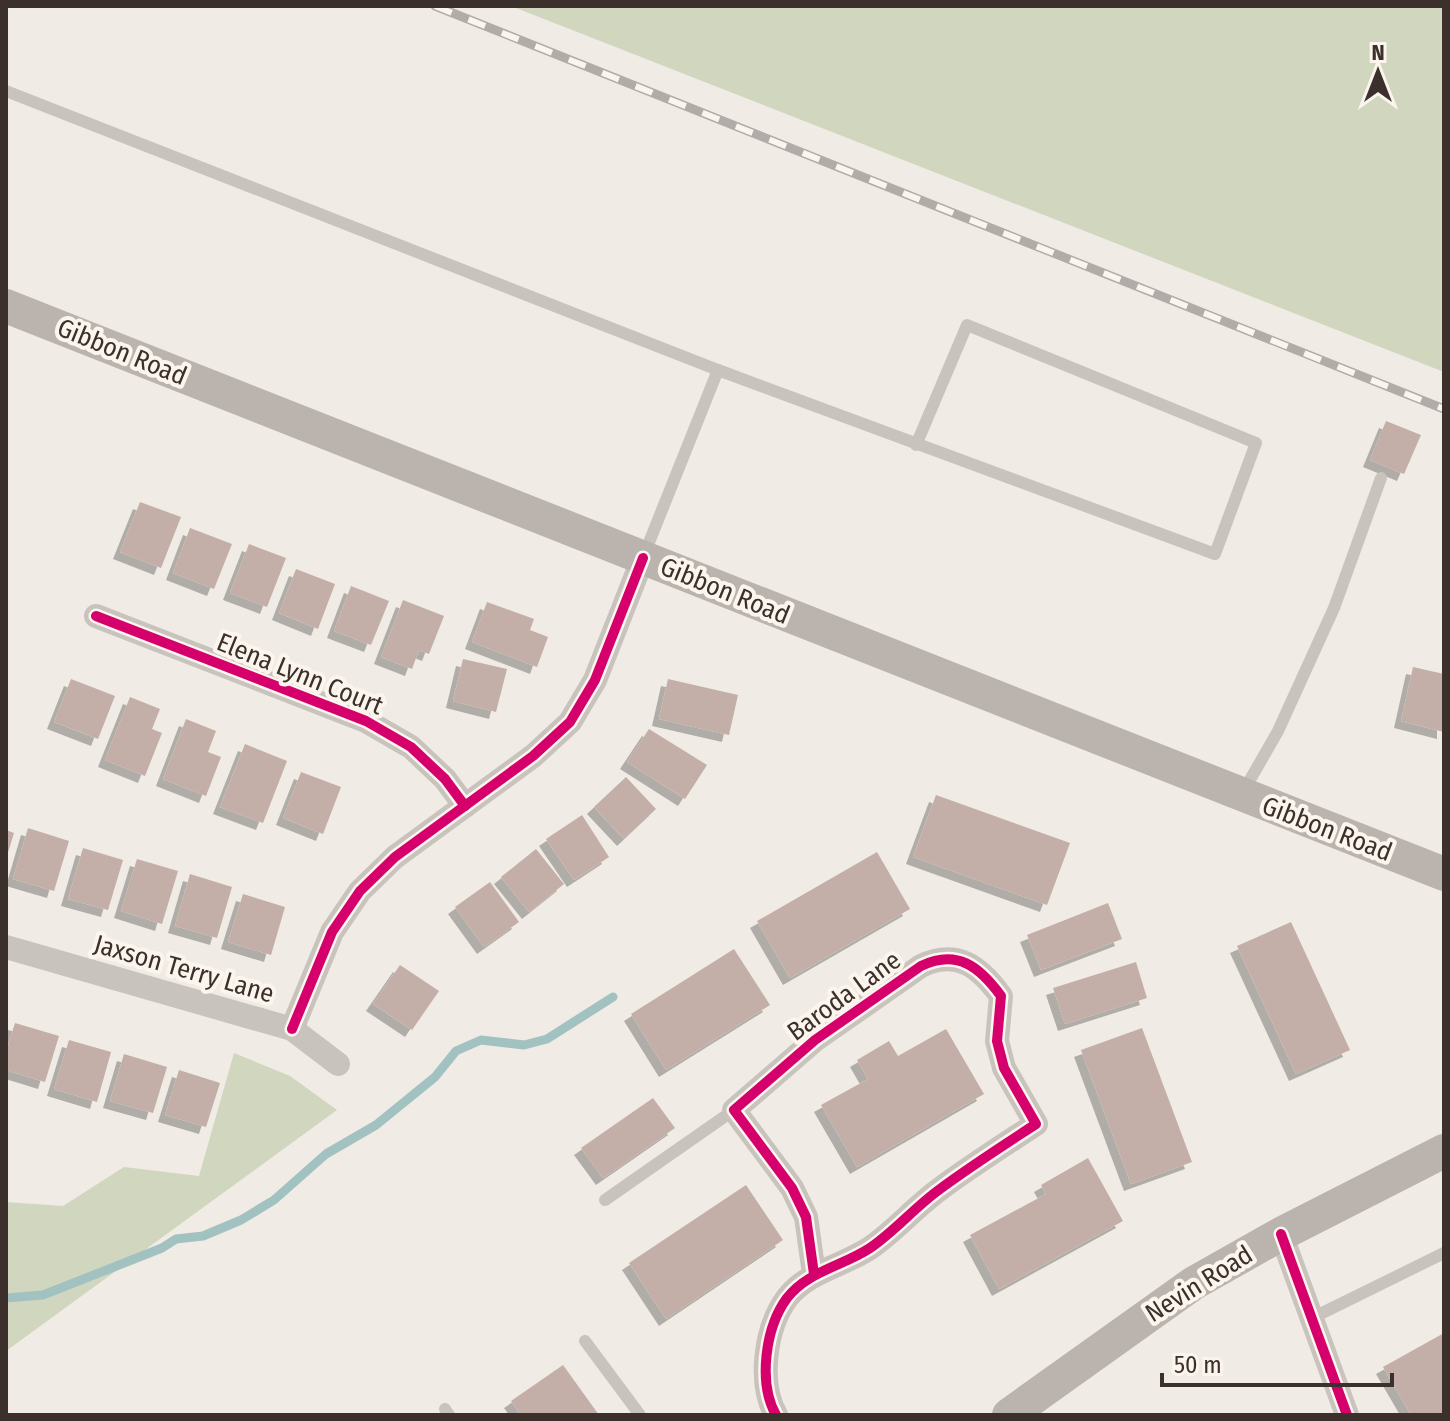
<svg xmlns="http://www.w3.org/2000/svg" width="1450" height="1421" font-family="'Fira Sans Condensed',sans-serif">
  <defs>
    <filter id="shadow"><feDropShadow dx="-7" dy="7" stdDeviation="0" flood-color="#0004"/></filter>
  </defs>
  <rect width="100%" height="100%" fill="#f0ebe5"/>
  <g fill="#d1d6bf">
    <path d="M511,6H1444V372Z"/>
    <path d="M234,1053L290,1076L337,1110L6,1351V1202L63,1206L124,1167L199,1176Z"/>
  </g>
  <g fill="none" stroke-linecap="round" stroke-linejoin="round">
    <path stroke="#a1c2c1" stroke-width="9" d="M6,1298L43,1295L162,1248L176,1239L203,1236L241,1220L274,1200L326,1154L376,1125L435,1077L456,1051L481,1040L524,1045L547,1039L613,997"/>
  </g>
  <g fill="#c3afa7" filter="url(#shadow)">
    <path d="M1386,421L1421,435L1404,474L1370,460Z"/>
    <path d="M140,502L181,517L161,568L120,552Z"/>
    <path d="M190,528L232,544L214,589L173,573Z"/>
    <path d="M249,544L286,558L267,607L230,593Z"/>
    <path d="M296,569L335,584L318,629L279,613Z"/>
    <path d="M351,586L389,601L371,645L334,631Z"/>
    <path d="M403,600L444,616L429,654L419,650L412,669L381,657Z"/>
    <path d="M487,602L534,619L530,630L548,637L537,667L472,642Z"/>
    <path d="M463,659L507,669L496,712L453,701Z"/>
    <path d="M1413,667L1444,674V732L1401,721Z"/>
    <path d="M71,679L115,696L98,739L54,722Z"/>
    <path d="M668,679L738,695L729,735L659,719Z"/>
    <path d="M130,697L160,709L152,729L162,733L145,776L105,760Z"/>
    <path d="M186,719L216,731L208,752L221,757L206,796L163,779Z"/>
    <path d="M649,729L707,765L685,799L627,762Z"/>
    <path d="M245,744L287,761L263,823L220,807Z"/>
    <path d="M301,772L341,787L323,834L283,818Z"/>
    <path d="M626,777L656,809L624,839L594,807Z"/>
    <path d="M936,795L1070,843L1047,905L913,857Z"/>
    <path d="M582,815L609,857L574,880L546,839Z"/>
    <path d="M28,828L69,841L54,891L13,879Z"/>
    <path d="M6,830L14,833L7,856H6Z"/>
    <path d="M83,848L123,860L108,910L68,899Z"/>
    <path d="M536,849L564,884L529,912L501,877Z"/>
    <path d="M877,852L910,909L790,978L757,921Z"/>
    <path d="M137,859L178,871L162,924L121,911Z"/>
    <path d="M190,874L232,887L217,938L175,926Z"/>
    <path d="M490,882L519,922L484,947L455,907Z"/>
    <path d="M243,894L285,907L271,955L228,942Z"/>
    <path d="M1108,903L1122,939L1041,970L1027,935Z"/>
    <path d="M1291,922L1350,1050L1296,1074L1237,946Z"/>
    <path d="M734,949L770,1005L666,1070L631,1014Z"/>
    <path d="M1136,962L1147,998L1065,1024L1053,988Z"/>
    <path d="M400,965L439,991L412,1030L373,1004Z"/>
    <path d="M15,1023L59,1036L45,1082L6,1070V1052Z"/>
    <path d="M1142,1028L1192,1162L1131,1184L1081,1050Z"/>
    <path d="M946,1029L984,1094L857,1167L821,1105L868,1079L857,1060L889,1041L898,1056Z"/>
    <path d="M69,1040L111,1052L97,1102L54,1089Z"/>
    <path d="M124,1054L167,1067L153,1113L110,1101Z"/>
    <path d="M179,1070L220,1083L206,1127L165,1115Z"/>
    <path d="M653,1098L675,1128L603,1178L581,1148Z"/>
    <path d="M1088,1158L1123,1221L999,1289L970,1235L1046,1194L1041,1185Z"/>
    <path d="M746,1185L783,1240L666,1319L629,1263Z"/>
    <path d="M1444,1333V1415H1411L1383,1367Z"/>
    <path d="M563,1365L599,1415H521L511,1401Z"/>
  </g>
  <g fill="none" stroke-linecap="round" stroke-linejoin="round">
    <g stroke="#c9c3be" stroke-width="12">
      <path d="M6,91L718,370"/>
      <path d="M644,555L718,370L1215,554L1256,443L967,325L916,445"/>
      <path d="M1243,792L1278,731L1334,608L1381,478"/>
      <path d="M605,1200L734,1110"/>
      <path d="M1312,1318L1444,1253"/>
      <path d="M585,1341L640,1415"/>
      <path d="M445,1409L449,1415"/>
    </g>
    <g stroke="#c9c3be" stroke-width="24">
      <path d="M96,616L366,721L411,747L445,779L465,806"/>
      <path d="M6,947L292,1029L338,1064"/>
      <path d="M292,1029L332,932L360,891L395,857L533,756L570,722L595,680L643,558"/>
      <path d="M1281,1234L1347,1415"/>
      <path d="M776,1415C758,1383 765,1328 787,1298C808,1271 843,1266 870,1248C895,1231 915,1207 940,1189C971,1166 1004,1145 1036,1124L1004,1068L997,1041L1001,996C979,966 957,949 921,966L815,1040L734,1110L792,1188L806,1217L814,1274"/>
    </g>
    <g stroke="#bab3ae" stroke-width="34">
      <path d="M6,306L1444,874"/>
      <path d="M1009,1415L1194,1283L1281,1234L1444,1151"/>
    </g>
    <defs>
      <path id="rail" d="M435,6L1444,409"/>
    </defs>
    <use href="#rail" stroke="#b1aca8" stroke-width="9"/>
    <use href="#rail" stroke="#fbf5ee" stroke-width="6" stroke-dasharray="18" stroke-linecap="butt"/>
    <defs>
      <g id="cycleway">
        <path d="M96,616L366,721L411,747L445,779L465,806"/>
        <path d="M292,1029L332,932L360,891L395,857L533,756L570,722L595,680L643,558"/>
        <path d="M1281,1234L1347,1415"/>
        <path d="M776,1415C758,1383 765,1328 787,1298C808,1271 843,1266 870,1248C895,1231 915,1207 940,1189C971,1166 1004,1145 1036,1124L1004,1068L997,1041L1001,996C979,966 957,949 921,966L815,1040L734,1110L792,1188L806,1217L814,1274"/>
      </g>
    </defs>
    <use href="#cycleway" stroke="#fbf5ee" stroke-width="15"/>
    <use href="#cycleway" stroke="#d6006c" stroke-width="10"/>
  </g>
  <g text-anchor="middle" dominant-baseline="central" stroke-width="8" stroke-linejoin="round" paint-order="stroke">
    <g font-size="26" fill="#3b302b" stroke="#fbf5ee">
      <text transform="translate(122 352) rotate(22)">Gibbon Road</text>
      <text transform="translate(725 591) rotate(22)">Gibbon Road</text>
      <text transform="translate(300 674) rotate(22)">Elena Lynn Court</text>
      <text transform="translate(1327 829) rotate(21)">Gibbon Road</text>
      <text transform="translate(184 969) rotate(16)">Jaxson Terry Lane</text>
      <text transform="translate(844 996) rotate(-36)">Baroda Lane</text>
      <text transform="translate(1199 1284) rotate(-32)">Nevin Road</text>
    </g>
  </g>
  <rect width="1450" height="1421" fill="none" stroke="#3b302b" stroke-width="16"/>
  <g transform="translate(1378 72)" stroke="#fbf5ee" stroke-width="6" paint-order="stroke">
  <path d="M0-6L14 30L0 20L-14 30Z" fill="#3b302b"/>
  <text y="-12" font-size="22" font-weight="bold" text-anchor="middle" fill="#3b302b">N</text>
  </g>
  <path d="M1162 1373v12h230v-12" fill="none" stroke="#3b302b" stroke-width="4"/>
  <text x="1174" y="1373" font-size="24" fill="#3b302b" stroke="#fbf5ee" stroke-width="6" paint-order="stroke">50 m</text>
</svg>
